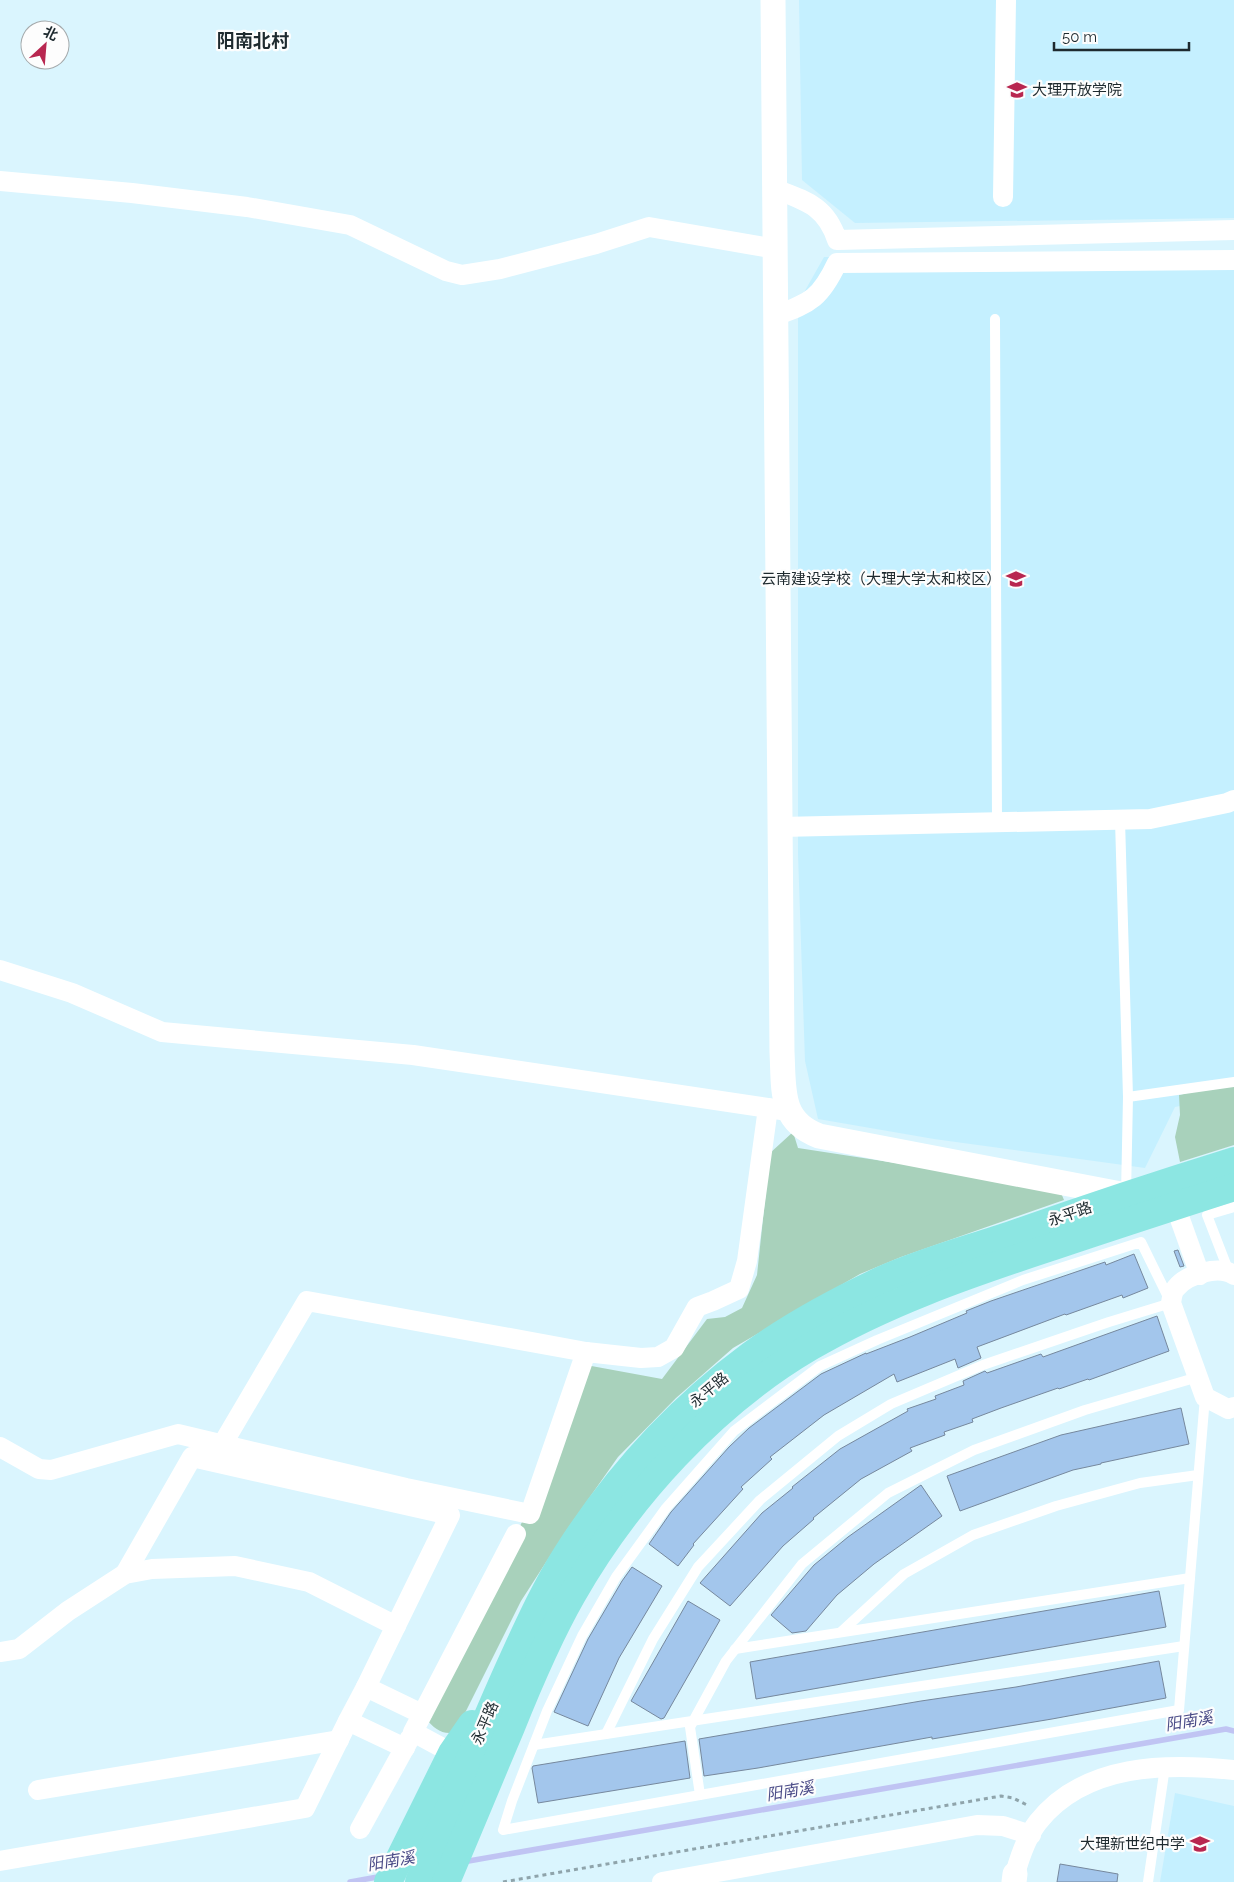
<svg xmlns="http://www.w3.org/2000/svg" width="1234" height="1882" font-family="Raleway,'Noto Sans SC',sans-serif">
  <rect width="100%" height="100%" fill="#daf5fe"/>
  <g fill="#c5f0ff">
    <path d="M799,0H1234V218L855,223L802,180Z"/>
    <path d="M1234,251V1095L1175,1107L1145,1168L934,1139L818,1119L805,1061L798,854V303L824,257Z"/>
    <path d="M1175,1793L1234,1806V1882H1160Z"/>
  </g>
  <g fill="#a8d1bb">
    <path d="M1234,1082V1145L1180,1162L1175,1137L1180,1115L1179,1095Z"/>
    <path d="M793,1132L798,1148L1059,1188L1064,1200L901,1257L860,1274L733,1348L676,1398L618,1457L568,1528L521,1601L461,1721L452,1733C440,1734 433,1727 426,1719L428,1710L525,1516L586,1365L662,1379L707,1319L725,1317L742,1308L757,1275L770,1153Z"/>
  </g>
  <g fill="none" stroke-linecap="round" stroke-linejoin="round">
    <g stroke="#c0c4f3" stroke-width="5.5">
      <path d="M463,1862L1226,1729L1234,1731"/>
      <path d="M350,1882L383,1876"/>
    </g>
  </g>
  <g fill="#a3c6ec" stroke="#76889d">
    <path d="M1178,1250L1184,1266L1180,1267L1174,1251Z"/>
    <path d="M1134,1254L1148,1288L1123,1298L1122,1295L1066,1315L1065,1314L977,1347L981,1358L958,1368L955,1359L897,1382L894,1374L824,1415L770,1457L772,1459L741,1487L743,1489L693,1544L694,1545L678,1566L649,1544L671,1512L729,1447L749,1428L821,1374L866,1353V1354L910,1337L967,1313L966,1311L991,1301L1105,1262L1106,1265Z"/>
    <path d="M1157,1316L1169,1351L1089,1380L1088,1379L1059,1389L1058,1388L1001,1408L972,1419L973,1422L944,1432L945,1435L910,1448L912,1451L861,1479L813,1518L814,1519L783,1546L730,1606L700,1583L762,1513L793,1488L792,1487L840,1449L908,1411L907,1409L936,1399L935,1396L964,1385L963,1381L985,1371L987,1373L1041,1354L1043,1357Z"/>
    <path d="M1181,1408L1189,1444L1101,1463V1464L1073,1470L960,1511L947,1476L1061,1435Z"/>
    <path d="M921,1485L942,1516L874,1564L837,1595L806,1631L792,1633L771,1615L814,1565L848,1537Z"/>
    <path d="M632,1567L662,1586L619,1658L588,1726L554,1712L588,1639L622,1581Z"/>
    <path d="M1159,1591L1166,1627L756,1699L750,1662Z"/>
    <path d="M688,1601L720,1620L664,1718L661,1719L631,1701Z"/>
    <path d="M1159,1661L1166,1698L1052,1719L932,1739V1737L758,1768L704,1776L699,1739L921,1701L1016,1687Z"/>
    <path d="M685,1741L690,1778L538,1803L532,1768L533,1766Z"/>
    <path d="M1060,1864L1118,1874L1117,1882H1057Z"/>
  </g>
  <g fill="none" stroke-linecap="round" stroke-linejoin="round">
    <path stroke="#8fa4ab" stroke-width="3" stroke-dasharray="4 4" stroke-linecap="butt" d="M503,1882L1001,1796L1013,1798L1029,1806"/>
    <g stroke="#fff" stroke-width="10">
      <path d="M995,319L997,822"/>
      <path d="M1120,820L1128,1097L1126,1194"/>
      <path d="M1128,1097L1234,1082"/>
      <path d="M1229,1272L1207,1215L1234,1207"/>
      <path d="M841,1632L904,1574L973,1535L1056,1506L1140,1483L1198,1475"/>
      <path d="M735,1649L1190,1578"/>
      <path d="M606,1734L653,1639L698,1567L760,1500L838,1436L891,1404L983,1365L1109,1322L1171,1303L1141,1242L1023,1280L877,1340L820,1366L734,1431L666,1508L616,1577L582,1636L547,1711L512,1801L503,1830L1179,1710L1205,1397"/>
      <path d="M534,1745L1184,1646"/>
      <path d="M700,1795L690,1727L726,1661L802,1564L888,1493L974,1450L1085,1410L1198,1377"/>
      <path d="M1148,1882L1165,1767"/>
    </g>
    <g stroke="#fff" stroke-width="20">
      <path d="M0,181L132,193L247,207L350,225L446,271L462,275L500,269L596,244L649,227L776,249"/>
      <path d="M775,189C806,201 826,206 837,240L1234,230"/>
      <path d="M1003,197L1006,0"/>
      <path d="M777,315C811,303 821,297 837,263L1234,260"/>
      <path d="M780,827L1150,819L1227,803L1234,800"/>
      <path d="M0,970L72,993L162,1032L413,1055L788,1111"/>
      <path d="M1171,1194L1200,1275"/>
      <path d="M1234,1275C1219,1265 1187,1274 1176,1288C1172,1292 1172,1298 1171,1303L1205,1397L1228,1409L1234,1407"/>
      <path d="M586,1352L641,1358L658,1357L674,1348L697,1307L713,1301L739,1289L747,1261L768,1108"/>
      <path d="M0,1447L39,1469L51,1470L178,1434L406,1488L530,1514L586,1352L307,1301L222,1445"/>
      <path d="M125,1574L192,1457L450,1515L366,1687"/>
      <path d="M0,1652L19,1649L68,1611L125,1574L152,1569L235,1566L309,1582L396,1626"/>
      <path d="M405,1748L348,1721L366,1687L422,1714"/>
      <path d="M452,1753L413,1732L516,1534"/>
      <path d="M38,1790L339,1740"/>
      <path d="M360,1829L410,1738"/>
      <path d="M0,1861L305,1808L348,1721"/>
      <path d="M1015,1874C1020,1856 1027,1836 1038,1822C1085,1763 1167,1763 1234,1770"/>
      <path d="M662,1882L977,1825L1003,1826L1031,1835"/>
    </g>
    <g stroke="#fff" stroke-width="25">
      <path d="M773,0L782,1052C784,1089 779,1121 819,1136L1126,1195"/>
      <path d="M1014,1882L1015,1874"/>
    </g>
    <g stroke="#8ce6e2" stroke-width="28">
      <path d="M388,1882L452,1753L472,1724"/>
      <path d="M419,1882C450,1807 480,1731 514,1657C530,1622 546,1587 567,1554C616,1477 678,1409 751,1355C791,1326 837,1301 882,1280C924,1261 970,1249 1014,1234C1087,1208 1160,1184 1234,1161"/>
      <path d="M446,1882C468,1830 489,1779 511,1727C529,1682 548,1637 572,1595C628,1497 713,1404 810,1347C885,1303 966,1275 1048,1248C1110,1227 1172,1207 1234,1187"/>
    </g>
  </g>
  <defs>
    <symbol id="university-bare" viewBox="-9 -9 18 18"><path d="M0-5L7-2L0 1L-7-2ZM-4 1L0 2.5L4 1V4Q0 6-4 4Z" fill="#b82750" stroke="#fdfdfd" stroke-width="2.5" paint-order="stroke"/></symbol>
    <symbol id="school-bare" viewBox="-9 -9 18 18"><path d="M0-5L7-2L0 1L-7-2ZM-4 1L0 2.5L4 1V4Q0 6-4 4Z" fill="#b82750" stroke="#fdfdfd" stroke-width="2.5" paint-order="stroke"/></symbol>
  </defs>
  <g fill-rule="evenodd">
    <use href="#university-bare" x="1003" y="76" width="28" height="28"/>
    <use href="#university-bare" x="1002" y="565" width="28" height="28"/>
    <use href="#school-bare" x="1186" y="1830" width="28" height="28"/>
  </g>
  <g text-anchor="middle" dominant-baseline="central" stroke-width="4.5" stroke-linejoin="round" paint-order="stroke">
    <g font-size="15" fill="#1e2a2f" stroke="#fdfdfd" text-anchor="end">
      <text x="1032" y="90" text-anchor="start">大理开放学院</text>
      <text x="1001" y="579">云南建设学校（大理大学太和校区）</text>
      <text x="1185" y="1844">大理新世纪中学</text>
    </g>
    <g font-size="15" fill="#1e2a2f" stroke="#fdfdfd">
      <text transform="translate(1070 1214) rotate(-19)">永平路</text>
      <text transform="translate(709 1390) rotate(-40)">永平路</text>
      <text transform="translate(485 1723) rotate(-67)">永平路</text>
    </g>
    <g font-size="16" font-style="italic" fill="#4a4b87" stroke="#fdfdfd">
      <text transform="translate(1189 1721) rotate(-10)">阳南溪</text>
      <text transform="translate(790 1791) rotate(-10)">阳南溪</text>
      <text transform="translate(391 1861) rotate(-10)">阳南溪</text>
    </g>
    <g font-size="18" font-weight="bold" fill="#1e2a2f" stroke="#fdfdfd">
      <text x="253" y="40">阳南北村</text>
    </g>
  </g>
  <g transform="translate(45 45) rotate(26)"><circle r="24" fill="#fdfdfd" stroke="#a4a9ab"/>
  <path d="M0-4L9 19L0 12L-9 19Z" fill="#b82750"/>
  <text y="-8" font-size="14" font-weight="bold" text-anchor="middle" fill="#1e2a2f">北</text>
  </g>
  <path d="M1054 42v8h135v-8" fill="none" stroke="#1e2a2f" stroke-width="2.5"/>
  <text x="1062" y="42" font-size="15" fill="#1e2a2f" stroke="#fdfdfd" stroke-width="4" paint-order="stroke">50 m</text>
</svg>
